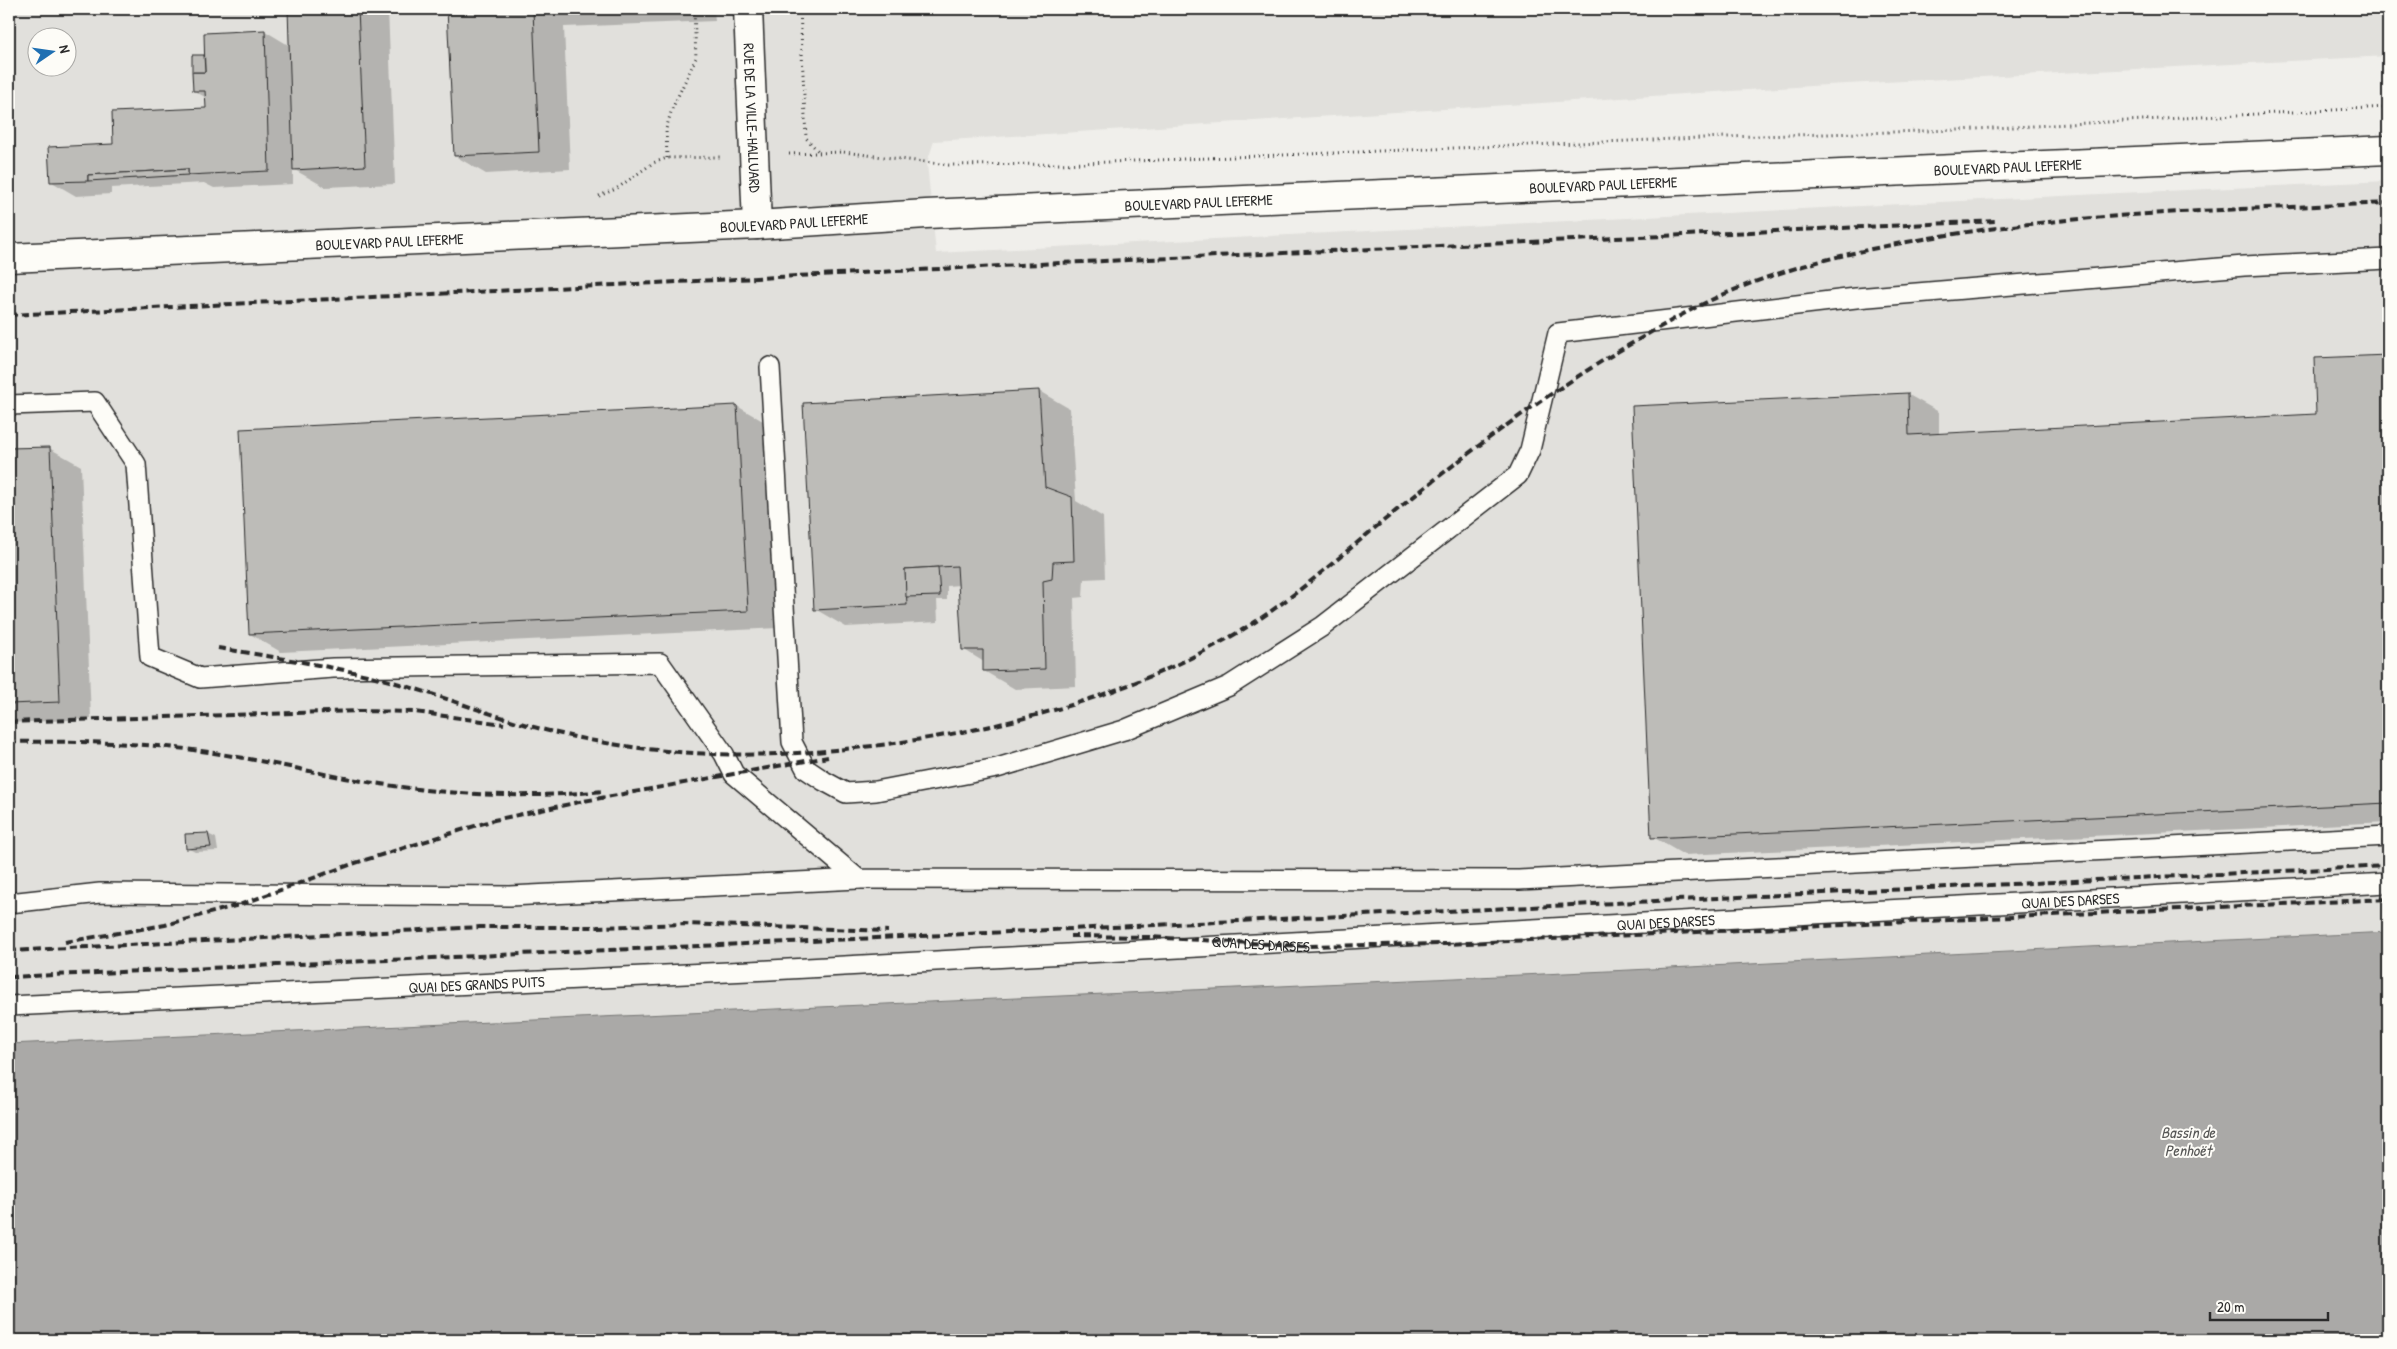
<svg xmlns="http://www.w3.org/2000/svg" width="2397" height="1349" font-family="'Patrick Hand',sans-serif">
  <rect width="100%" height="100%" fill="#f0efeb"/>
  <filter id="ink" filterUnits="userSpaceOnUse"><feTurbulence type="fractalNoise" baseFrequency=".02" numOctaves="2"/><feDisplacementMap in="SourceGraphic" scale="10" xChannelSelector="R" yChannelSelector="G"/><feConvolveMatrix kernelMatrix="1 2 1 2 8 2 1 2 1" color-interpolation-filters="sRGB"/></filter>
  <g filter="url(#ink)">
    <path fill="#e1e0dc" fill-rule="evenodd" d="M9,9H2388V56L1827,85L934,141L927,163L936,253L2119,193L2388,181V1340H9ZM38,38H68V68H38Z"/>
    <path fill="#aaa9a7" stroke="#777775" d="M2388,932V1340H9V1044L1630,970Z"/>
    <g fill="#0003">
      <path d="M289,9H388L395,184L325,187L293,169V184L214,188L204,183L111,188V194L76,196L52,182L115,145L207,109V98L194,91L204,56L265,31L290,46Z"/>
      <path d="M448,9H714L715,21L564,27L570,169L486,174L455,156Z"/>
      <path d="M2388,356V822L1684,855L1653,837L1907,394L1939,412V435L2318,416L2315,359Z"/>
      <path d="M1039,391L1070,409L1076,501L1103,517L1105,578L1084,579L1083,597L1074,598L1076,686L1015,689L984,671V662L963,649L959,585L947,586V600H937L938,622L846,627L815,609Z"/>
      <path d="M737,406L768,424L779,628L281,652L250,634Z"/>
      <path d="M49,448L81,466L91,719L9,723V450Z"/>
      <path d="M208,834L216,838L218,851L195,852L187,848Z"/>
    </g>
    <g fill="#bdbcb8" stroke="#2b2b2b">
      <path d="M288,9H358L365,166L293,170Z"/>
      <path d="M447,9H564L533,10L539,152L454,156Z"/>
      <path d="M265,30L269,171L188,175V169L88,175V181L50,182L48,147L113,144L112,112L206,108L205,91H193L192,72H205L204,33Z"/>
      <path d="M192,55H204L205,72H192Z"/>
      <path d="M188,169V175L88,181V175Z"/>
      <path d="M2388,355V803L1651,838L1632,406L1908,393L1909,435L2316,414L2314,358Z"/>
      <path d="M1039,390L1045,487L1072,497L1074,561L1053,562L1052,579L1043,581L1045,669L983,671V650H962L957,566L905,569L907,605L814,610L803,403Z"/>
      <path d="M737,405L748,611L249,634L240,429Z"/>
      <path d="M50,447L60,702L9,704V448Z"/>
      <path d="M938,567L940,596L906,597L905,569Z"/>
      <path d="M208,833L211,847L186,849L185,834Z"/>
    </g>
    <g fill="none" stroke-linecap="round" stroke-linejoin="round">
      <defs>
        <g id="lane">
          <path d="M770,367L792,742L806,769L824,781L846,793L876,791L997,768L1124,730L1229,686L1323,626L1518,475L1530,450L1558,333L1856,298L2244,266L2388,259"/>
          <path d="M9,405L95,402L136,464L150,657L200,678L333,668L660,663L724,754L734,774L858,879L1519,880L2388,836"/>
          <path d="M9,903L100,893L510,896L858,879"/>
          <path id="s1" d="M9,1006L770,970L2388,883"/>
        </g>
        <g id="secondary">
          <path id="s2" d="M748,9L757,225"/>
          <path id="s3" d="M9,258L757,225L926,214L2388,150"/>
        </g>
      </defs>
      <use href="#lane" stroke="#2b2b2b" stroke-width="22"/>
      <use href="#secondary" stroke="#2b2b2b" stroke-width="31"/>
      <g stroke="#2b2b2b" stroke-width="3" stroke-dasharray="1 4" stroke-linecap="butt">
        <path d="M800,9L806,138L819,152"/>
        <path d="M789,154L843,152L949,165L1060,164L1726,137L1957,130L2388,107"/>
        <path d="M667,158L666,129L672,109L696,58L694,9"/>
        <path d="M599,196L616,189L653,163L667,158L720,157"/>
      </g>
      <use href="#lane" stroke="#fdfcf7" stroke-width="19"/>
      <use href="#secondary" stroke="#fdfcf7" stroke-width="28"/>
      <g stroke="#2b2b2b" stroke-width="4" stroke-dasharray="8 4" stroke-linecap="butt">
        <path d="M9,315L1060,263L1997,221"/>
        <path d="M218,648C268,656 318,664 367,675C427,690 485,714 545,730C638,754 739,760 835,750C981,736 1130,701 1255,622C1304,590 1347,550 1392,514C1468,452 1545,394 1629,345C1660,327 1690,309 1722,295C1786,267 1855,251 1924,239C2077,212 2233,210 2388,203"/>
        <path d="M9,722L360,711L415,712L504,724"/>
        <path d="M9,742C73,741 137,742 201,751C265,760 329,777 394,786C464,796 534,798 604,791"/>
        <path id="s4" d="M1070,936L1149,937L1302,946L1446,944L2388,899"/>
        <path d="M65,942L165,925L239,905L352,864L494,820L584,801L828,757"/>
        <path d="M9,951L480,927H599L684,924L888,931"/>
        <path d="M9,977L966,934L2388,866"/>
      </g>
    </g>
  </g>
  <g text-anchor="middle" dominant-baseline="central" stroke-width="4" stroke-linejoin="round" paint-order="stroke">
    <g font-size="15" fill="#2b2b2b" stroke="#fdfcf7">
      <text stroke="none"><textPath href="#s2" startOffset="109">RUE DE LA VILLE-HALLUARD</textPath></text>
      <text stroke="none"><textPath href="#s3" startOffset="2001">BOULEVARD PAUL LEFERME</textPath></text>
      <text stroke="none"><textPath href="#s3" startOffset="1596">BOULEVARD PAUL LEFERME</textPath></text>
      <text stroke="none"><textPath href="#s3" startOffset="1191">BOULEVARD PAUL LEFERME</textPath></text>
      <text stroke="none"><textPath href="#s3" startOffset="786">BOULEVARD PAUL LEFERME</textPath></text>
      <text stroke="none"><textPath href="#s3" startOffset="381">BOULEVARD PAUL LEFERME</textPath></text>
      <text stroke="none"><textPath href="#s1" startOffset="2064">QUAI DES DARSES</textPath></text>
      <text stroke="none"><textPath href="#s1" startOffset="1659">QUAI DES DARSES</textPath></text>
      <text stroke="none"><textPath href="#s4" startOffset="191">QUAI DES DARSES</textPath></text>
      <text stroke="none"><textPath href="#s1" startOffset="468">QUAI DES GRANDS PUITS</textPath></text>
    </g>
    <g font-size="16" font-style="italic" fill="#575756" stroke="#fdfcf7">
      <text x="2188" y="1132">Bassin de<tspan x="2188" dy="18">Penhoët</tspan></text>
    </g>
  </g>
  <rect width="2397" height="1349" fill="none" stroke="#fdfcf7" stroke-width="30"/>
  <rect x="15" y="15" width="2367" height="1319" fill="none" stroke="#2b2b2b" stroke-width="2" filter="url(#ink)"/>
  <g transform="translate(52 52) rotate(77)"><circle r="24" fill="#fdfcf7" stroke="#a9a8a5"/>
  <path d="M0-4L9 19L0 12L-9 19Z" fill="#1f6fb2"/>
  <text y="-8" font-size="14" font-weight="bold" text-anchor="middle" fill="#2b2b2b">N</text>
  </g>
  <path d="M2210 1312v8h118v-8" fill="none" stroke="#2b2b2b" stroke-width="2.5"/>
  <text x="2217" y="1312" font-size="15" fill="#2b2b2b" stroke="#fdfcf7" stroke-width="4" paint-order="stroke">20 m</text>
</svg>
